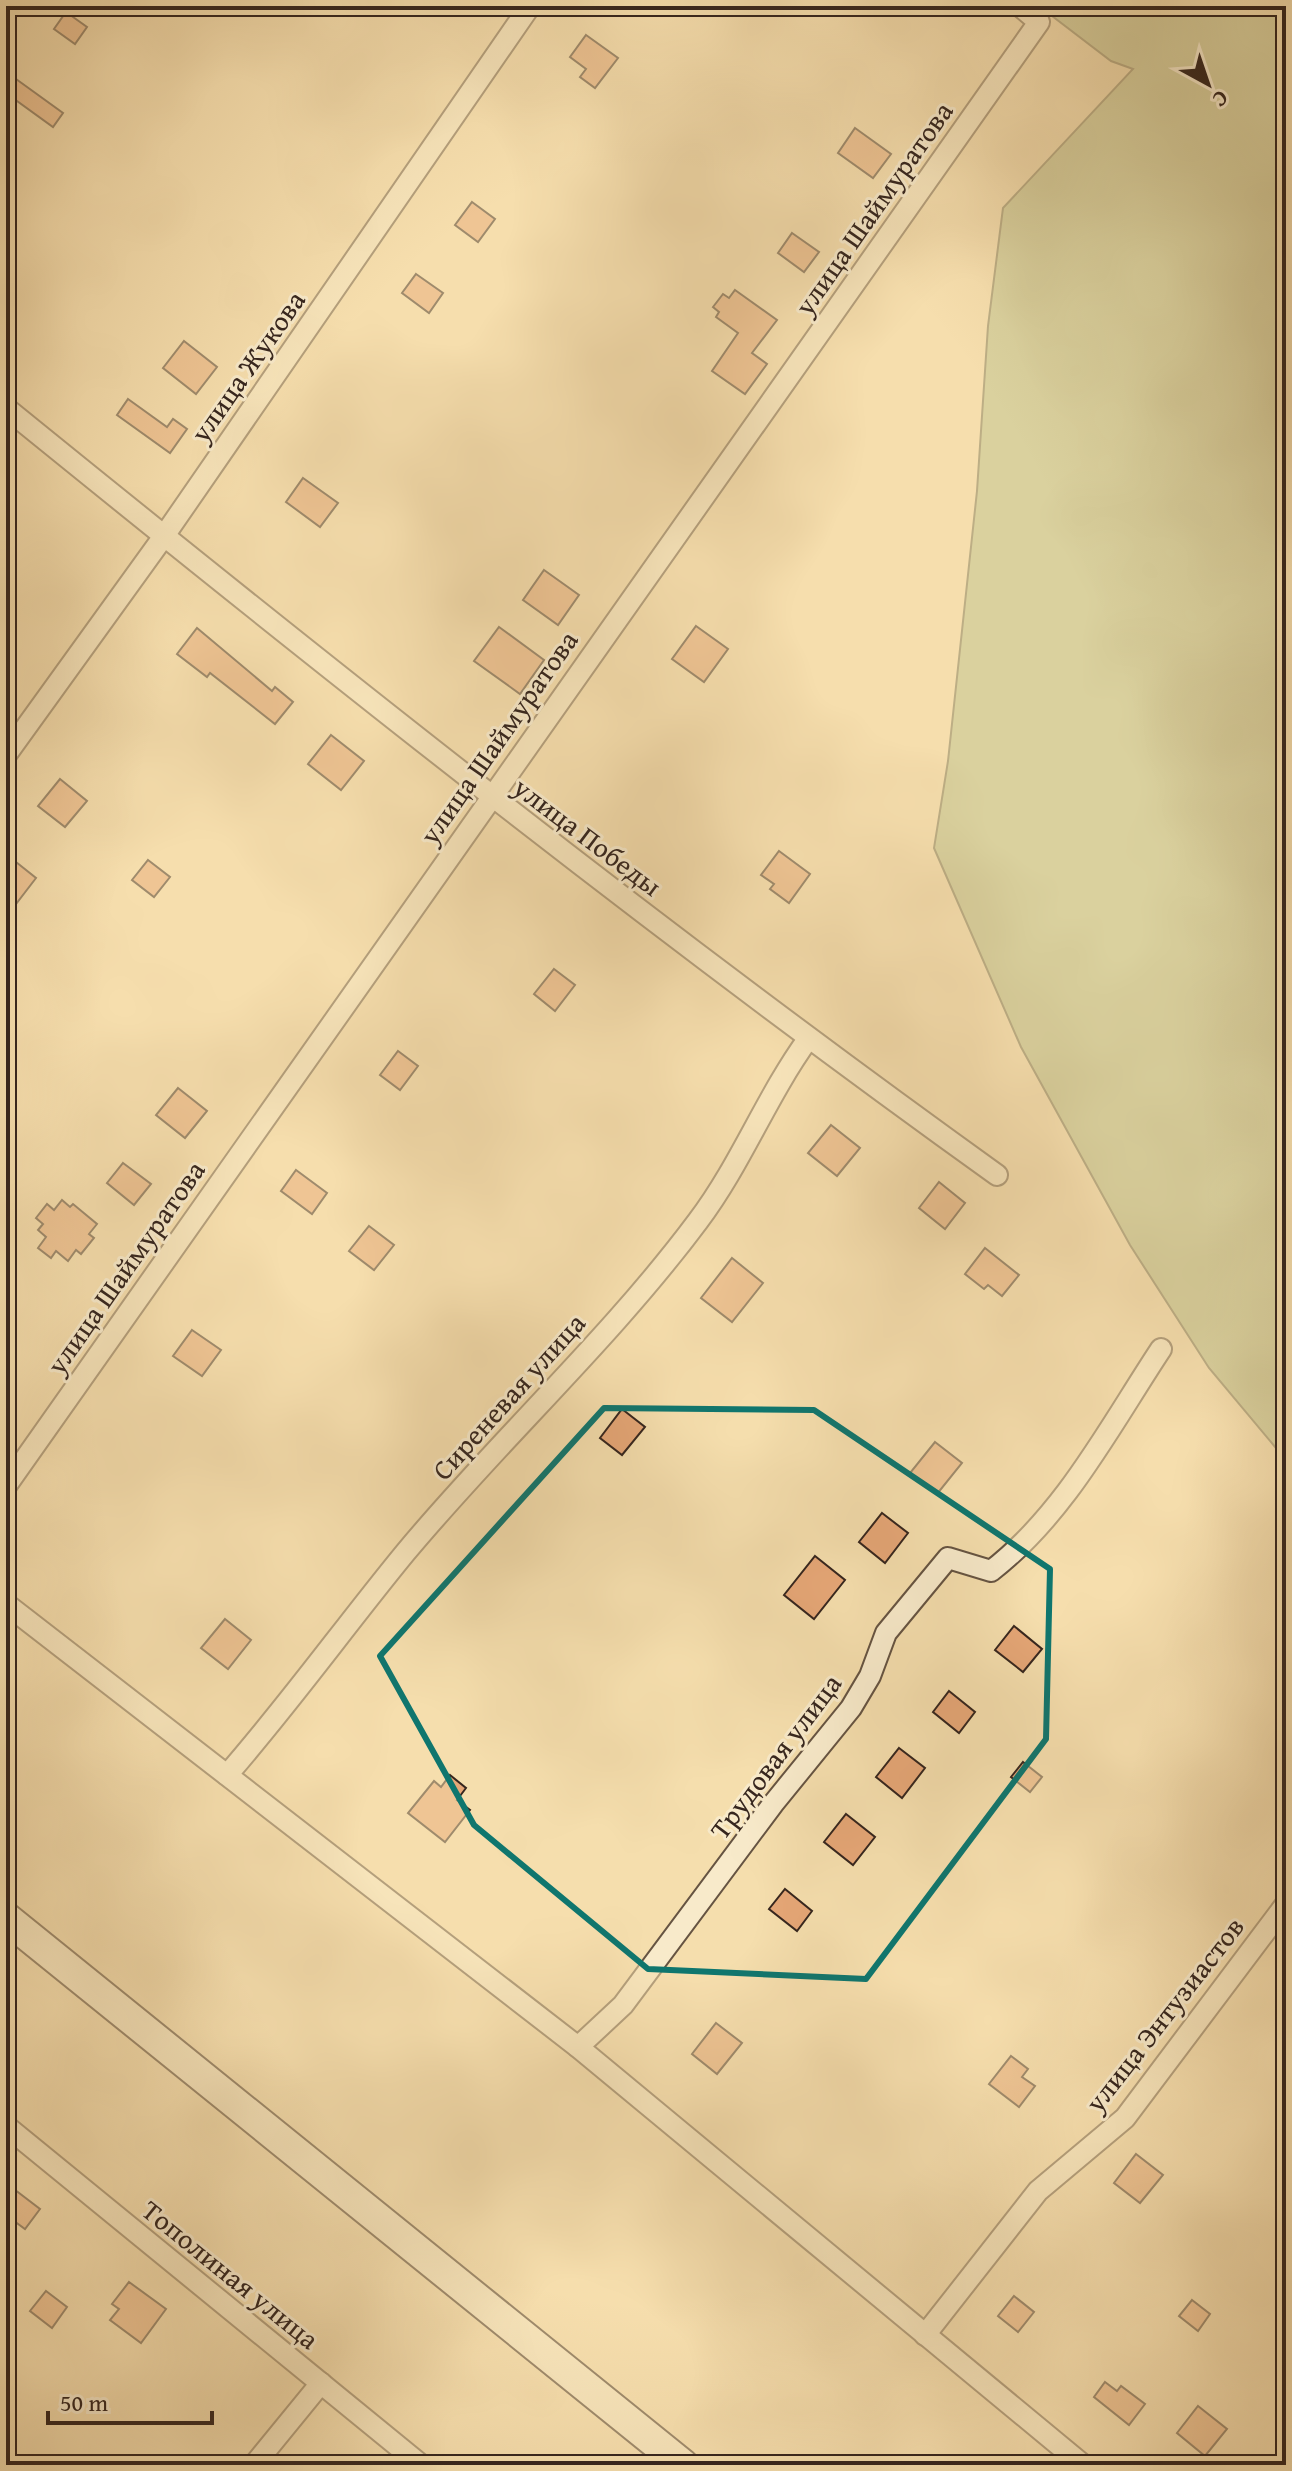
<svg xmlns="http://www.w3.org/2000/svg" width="1292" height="2471" font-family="'Gentium Book Plus',serif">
  <rect width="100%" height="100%" fill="#f5dead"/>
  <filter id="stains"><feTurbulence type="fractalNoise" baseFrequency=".0025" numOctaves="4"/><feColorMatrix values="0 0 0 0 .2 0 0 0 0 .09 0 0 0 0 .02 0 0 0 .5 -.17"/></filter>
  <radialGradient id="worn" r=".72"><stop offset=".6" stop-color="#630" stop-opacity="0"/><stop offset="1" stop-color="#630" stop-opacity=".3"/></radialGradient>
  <path fill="#b9c28c" stroke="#787455" stroke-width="2" d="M1039,6H1286V1460L1209,1368L1130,1245L1021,1047L934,848L948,761L977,491L988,326L1003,208L1133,69L1111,61Z"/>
  <g fill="#e6a777" stroke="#36261e" stroke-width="2">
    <path d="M66,12L87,27L75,44L54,29Z"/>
    <path d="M586,35L618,58L595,88L580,77L586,69L570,57Z"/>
    <path d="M16,79L63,113L53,127L6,93Z"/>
    <path d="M855,128L891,154L873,178L838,153Z"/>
    <path d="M472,202L495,219L478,242L455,225Z"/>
    <path d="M792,233L819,252L804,272L778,253Z"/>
    <path d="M416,274L443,293L429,313L402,293Z"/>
    <path d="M735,290L777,320L752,353L767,364L745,394L712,371L738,333L716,317L719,312L713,307L723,294L729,298Z"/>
    <path d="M184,341L217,367L196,394L163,368Z"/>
    <path d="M128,399L167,427L173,419L187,429L170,453L117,415Z"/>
    <path d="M303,478L338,503L320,527L286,502Z"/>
    <path d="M544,570L579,595L558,625L523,600Z"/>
    <path d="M696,626L728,649L704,682L672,659Z"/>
    <path d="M499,627L544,660L520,694L474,661Z"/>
    <path d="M197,628L272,691L275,687L293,702L275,724L210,673L207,677L177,654Z"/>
    <path d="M331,735L364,761L341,790L308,764Z"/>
    <path d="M60,779L87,801L65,827L38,806Z"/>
    <path d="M779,851L810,874L789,903L770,889L774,884L761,875Z"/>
    <path d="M148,860L170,877L154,897L132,880Z"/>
    <path d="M16,862L36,878L6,917V876Z"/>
    <path d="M554,969L575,985L555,1011L534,994Z"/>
    <path d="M398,1051L418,1066L400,1090L380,1075Z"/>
    <path d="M178,1088L207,1111L185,1138L156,1115Z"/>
    <path d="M831,1125L860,1148L837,1176L808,1153Z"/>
    <path d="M123,1163L151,1184L134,1205L107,1183Z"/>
    <path d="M296,1170L327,1193L312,1214L281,1191Z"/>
    <path d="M939,1182L965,1203L945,1229L919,1208Z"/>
    <path d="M62,1200L70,1207L73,1204L97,1224L89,1234L94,1238L81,1254L76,1250L68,1261L56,1251L51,1258L38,1248L46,1237L38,1230L43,1224L36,1218L47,1204L54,1210Z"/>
    <path d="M369,1226L394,1245L374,1270L349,1251Z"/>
    <path d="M985,1248L1019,1275L1002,1296L988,1285L984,1289L965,1274Z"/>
    <path d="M732,1258L763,1283L732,1322L701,1298Z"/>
    <path d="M192,1330L221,1350L202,1376L173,1356Z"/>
    <path d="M622,1409L645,1427L622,1455L600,1438Z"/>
    <path d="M935,1442L962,1463L937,1494L910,1473Z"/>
    <path d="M882,1513L908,1533L885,1563L859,1542Z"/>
    <path d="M815,1556L845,1580L814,1619L784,1595Z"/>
    <path d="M225,1619L251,1640L228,1669L201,1648Z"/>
    <path d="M1014,1626L1042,1649L1023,1672L995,1650Z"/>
    <path d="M949,1691L975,1712L959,1733L933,1712Z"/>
    <path d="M899,1748L925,1768L902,1798L876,1777Z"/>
    <path d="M1023,1762L1042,1777L1030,1792L1011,1777Z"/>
    <path d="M450,1775L466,1788L457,1800L470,1810L445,1842L408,1813L434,1781L441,1787Z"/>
    <path d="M846,1814L875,1837L853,1865L824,1842Z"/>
    <path d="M785,1889L812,1911L797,1931L769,1909Z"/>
    <path d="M716,2023L742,2043L717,2074L692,2054Z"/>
    <path d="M1011,2056L1028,2069L1022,2077L1035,2086L1019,2107L989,2084Z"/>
    <path d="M1136,2154L1163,2175L1140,2203L1114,2183Z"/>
    <path d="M6,2183L40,2209L25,2229L6,2215Z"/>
    <path d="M129,2282L166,2309L141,2343L110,2320L119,2309L112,2304Z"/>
    <path d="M46,2291L67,2307L52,2328L30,2311Z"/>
    <path d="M1014,2296L1034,2312L1018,2332L998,2316Z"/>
    <path d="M1192,2300L1210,2314L1198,2331L1179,2316Z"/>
    <path d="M1105,2382L1117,2391L1121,2386L1145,2404L1129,2425L1094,2397Z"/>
    <path d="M1198,2406L1227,2429L1205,2456L1177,2433Z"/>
  </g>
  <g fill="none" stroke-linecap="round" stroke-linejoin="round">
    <defs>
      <g id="minor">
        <path d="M6,408C330,671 657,931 997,1175"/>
        <path d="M6,755L164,536L530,6"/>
        <path d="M6,1486L1039,22L1020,6"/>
        <path d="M6,1604L578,2047L1083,2465"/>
        <path d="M227,1775C290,1703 345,1626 405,1553C499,1440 610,1339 698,1221C741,1164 766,1097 808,1039"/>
        <path d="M578,2047L623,2005L773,1804L851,1708L870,1676L886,1633L948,1558L991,1571C1065,1514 1110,1426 1161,1349"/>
        <path d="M6,2126L421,2465"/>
        <path d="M925,2335L1038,2191L1125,2118L1286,1904"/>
        <path d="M254,2465L321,2383"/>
      </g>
      <path id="secondary" d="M6,1918L683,2465"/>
    </defs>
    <use href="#minor" stroke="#665442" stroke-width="24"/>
    <use href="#secondary" stroke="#36261e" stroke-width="34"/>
    <use href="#minor" stroke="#f8eaca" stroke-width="20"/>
    <use href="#secondary" stroke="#f8eaca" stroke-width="30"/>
  </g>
  <path d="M0 0H1292V2471H0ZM604,1408L814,1410L1050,1569L1046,1739L866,1979L648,1969L474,1825L380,1656Z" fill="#f5dead" fill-opacity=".55" fill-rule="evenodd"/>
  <path fill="none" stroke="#0f766e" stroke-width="6" stroke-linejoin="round" d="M604,1408L814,1410L1050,1569L1046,1739L866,1979L648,1969L474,1825L380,1656Z"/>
  <g text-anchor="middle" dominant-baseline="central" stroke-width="6" stroke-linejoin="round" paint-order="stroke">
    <g font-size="28" fill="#36261e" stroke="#f8eaca">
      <text transform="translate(873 208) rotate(-55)">улица Шаймуратова</text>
      <text transform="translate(247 366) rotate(-55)">улица Жукова</text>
      <text transform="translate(498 737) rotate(-55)">улица Шаймуратова</text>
      <text transform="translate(588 836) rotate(37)">улица Победы</text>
      <text transform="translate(125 1267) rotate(-55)">улица Шаймуратова</text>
      <text transform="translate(508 1396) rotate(-48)">Сиреневая улица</text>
      <text transform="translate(775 1756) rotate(-53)">Трудовая улица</text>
      <text transform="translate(1164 2014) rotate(-52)">улица Энтузиастов</text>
      <text transform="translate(231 2274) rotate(39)">Тополиная улица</text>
    </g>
  </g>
  <rect width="1292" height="2471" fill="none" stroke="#f5dead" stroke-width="32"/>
  <rect x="8" y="8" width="1276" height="2455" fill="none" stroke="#36261e" stroke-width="4"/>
  <rect x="16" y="16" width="1260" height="2439" fill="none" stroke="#36261e" stroke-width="2"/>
  <g transform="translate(1208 84) rotate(140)" stroke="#f8eaca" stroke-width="6" paint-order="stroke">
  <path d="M0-6L14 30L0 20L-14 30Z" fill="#36261e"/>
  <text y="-12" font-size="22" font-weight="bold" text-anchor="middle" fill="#36261e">С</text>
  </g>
  <path d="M48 2411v12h164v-12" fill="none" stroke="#36261e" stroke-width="4"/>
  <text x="60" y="2411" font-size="24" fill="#36261e" stroke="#f8eaca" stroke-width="6" paint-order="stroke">50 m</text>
  <rect width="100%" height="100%" filter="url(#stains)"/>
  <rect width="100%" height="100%" fill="url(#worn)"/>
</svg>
